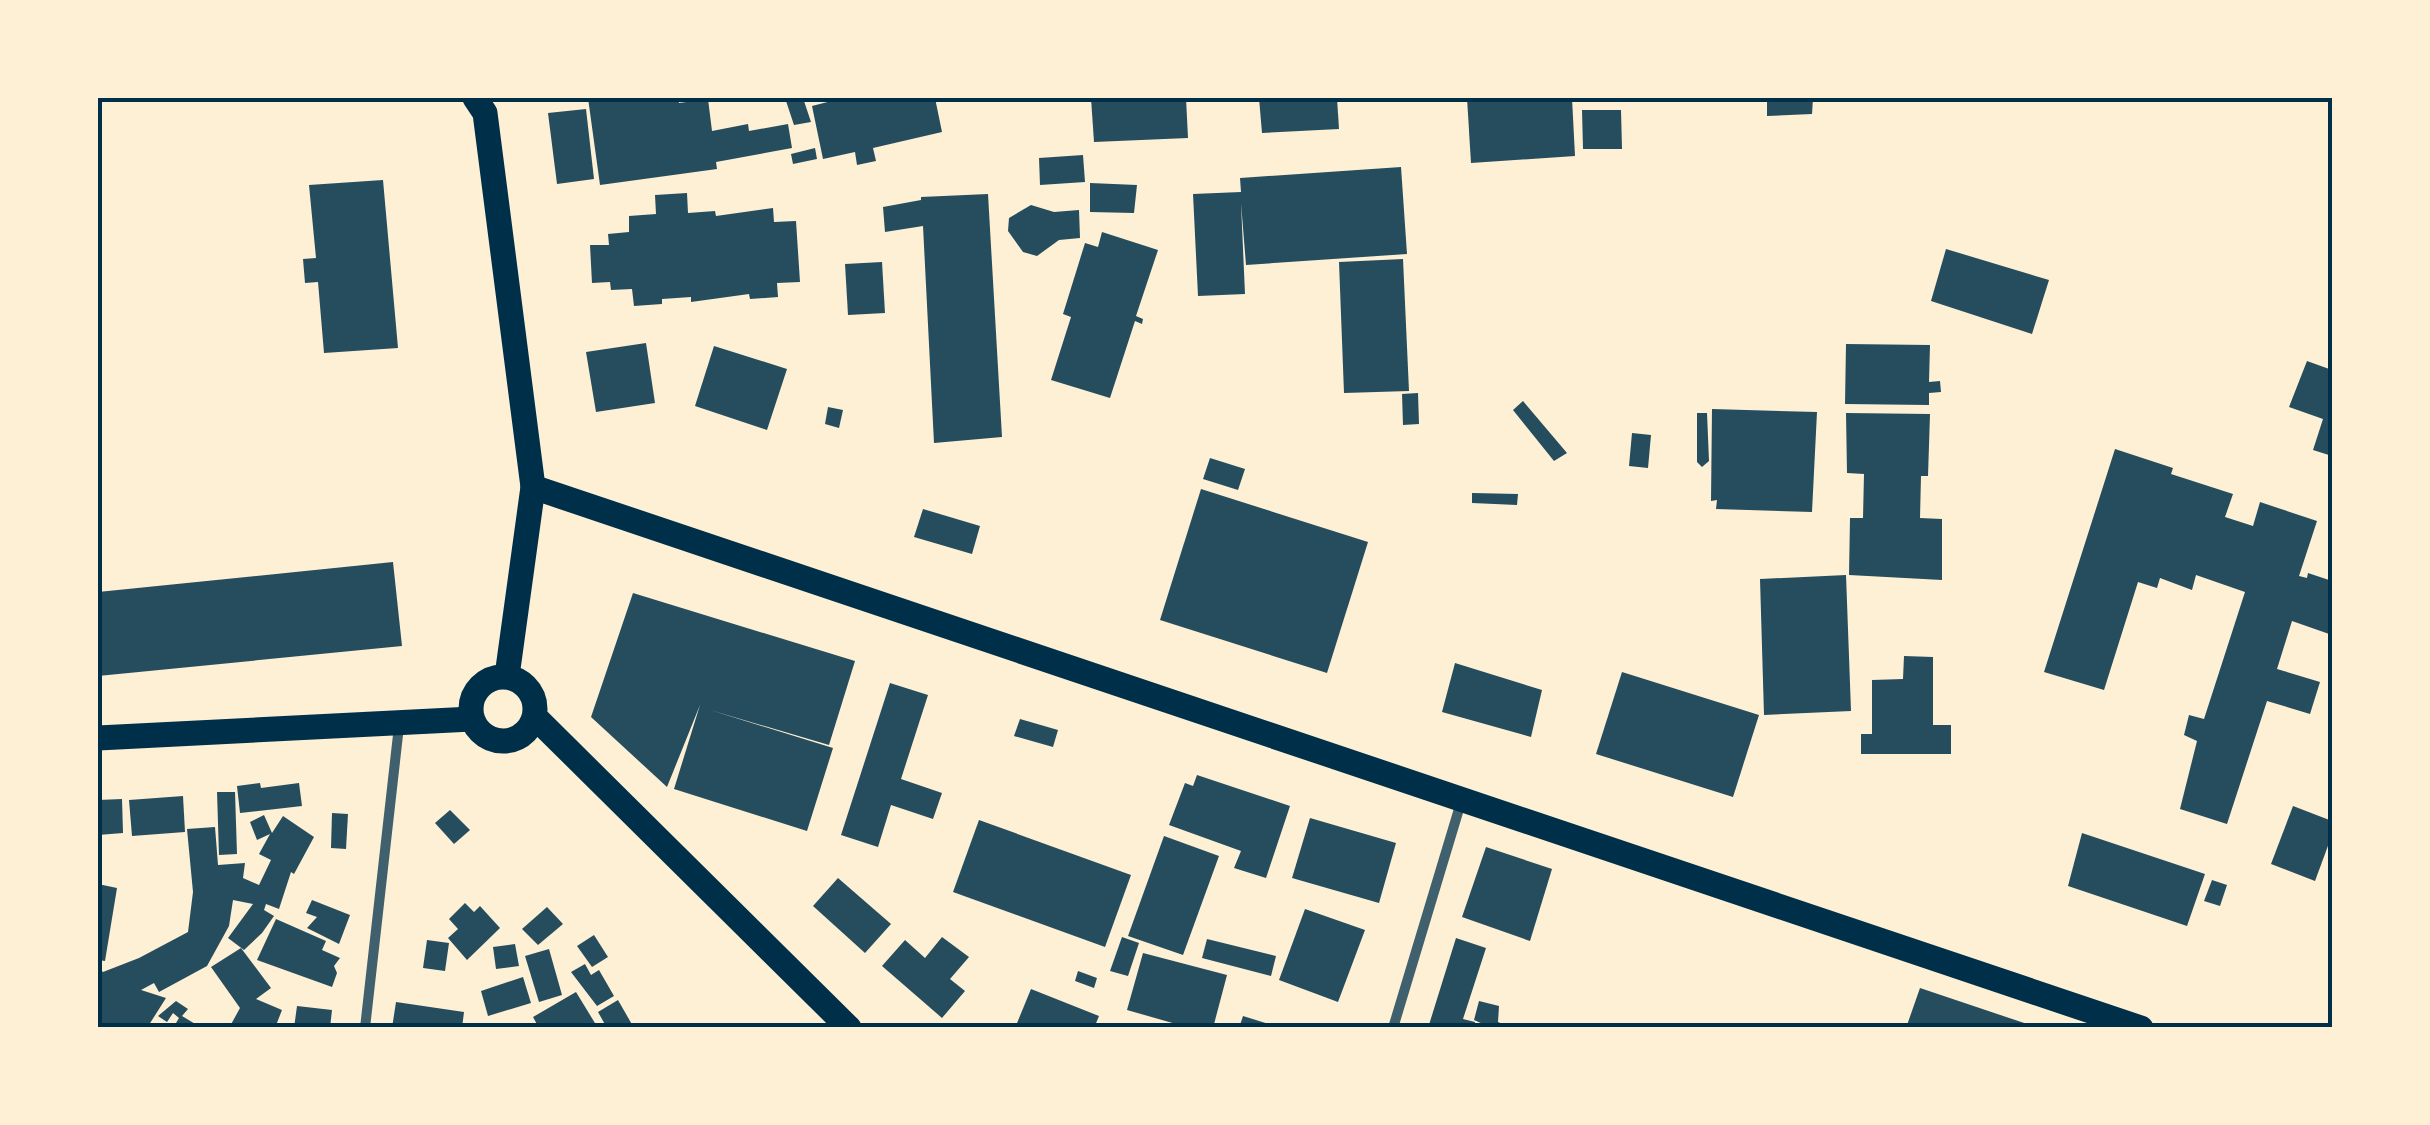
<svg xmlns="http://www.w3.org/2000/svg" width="2430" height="1125" font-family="Mulish,sans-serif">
  <rect width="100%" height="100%" fill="#fdf0d5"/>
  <g fill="#264d5e">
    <path d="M588,98H678L679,103L708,99L712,131L748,124L749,131L788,124L792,148L716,162L717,169L600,185Z"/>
    <path d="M785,98H803L811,122L794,125Z"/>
    <path d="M843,98H935L942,132L873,148L876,161L857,165L855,152L823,159L812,106Z"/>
    <path d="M1091,98H1186L1188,138L1094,142Z"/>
    <path d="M1259,98H1337L1339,129L1262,133Z"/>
    <path d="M1467,98H1572L1575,156L1471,163Z"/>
    <path d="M1767,98H1813L1812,114L1767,116Z"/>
    <path d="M586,109L594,179L557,184L548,113Z"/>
    <path d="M1582,110H1621L1622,149H1583Z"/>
    <path d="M815,148L817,159L793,164L791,154Z"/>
    <path d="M1083,155L1085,182L1040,185L1039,158Z"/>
    <path d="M1401,167L1407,254L1246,265L1241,203L1245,294L1198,296L1193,194L1241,192L1240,178Z"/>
    <path d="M383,180L398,348L324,353L318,282L305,283L303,259L316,258L309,185Z"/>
    <path d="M1090,183L1137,185L1134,213L1090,212Z"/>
    <path d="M687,193L688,213L715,211L716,216L773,208L774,222L796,221L800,282L777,283L778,297L750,299L749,294L691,302V297L662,299V304L634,306L632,289L611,290L610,282L592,283L590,245H609L608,234L629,232V216L656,214L655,195Z"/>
    <path d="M988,194L1002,437L934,443L923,226L885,232L883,207L921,200V197Z"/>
    <path d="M1031,205L1054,212L1079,210L1080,238L1059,240L1037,256L1023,252L1008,231L1009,218Z"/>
    <path d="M1102,232L1158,250L1136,316L1143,319L1142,324L1135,321L1110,398L1051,380L1071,317L1063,314L1085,243L1098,247Z"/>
    <path d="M1946,249L2049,280L2032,334L1931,301Z"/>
    <path d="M1403,259L1409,391L1344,393L1339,262Z"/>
    <path d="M882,262L885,313L848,315L845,264Z"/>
    <path d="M646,343L655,403L596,412L586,352Z"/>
    <path d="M1846,344L1930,345L1929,382L1940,381L1941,392L1929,393V405L1845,404Z"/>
    <path d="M714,346L787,369L767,430L695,406Z"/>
    <path d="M2307,361L2332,370V456L2313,450L2323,419L2289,407Z"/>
    <path d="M1418,393L1419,424L1403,425L1402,394Z"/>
    <path d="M1523,401L1567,453L1554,461L1513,410Z"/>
    <path d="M828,407L843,410L839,428L825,424Z"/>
    <path d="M1712,409L1817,412L1812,512L1716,509L1717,500L1711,501Z"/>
    <path d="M1697,413H1707L1709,461L1702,467L1697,462Z"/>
    <path d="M1846,413L1930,414L1928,476H1921L1920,518L1942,519V580L1849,575L1850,518H1863L1864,474L1847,473Z"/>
    <path d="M1632,433L1651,435L1648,468L1629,466Z"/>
    <path d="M2115,449L2173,468L2171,474L2233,494L2225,517L2253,526L2260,502L2317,521L2299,576L2307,578L2308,573L2332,581V635L2292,621L2277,669L2320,682L2310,714L2267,701L2227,824L2180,809L2197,741L2184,735L2189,715L2204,719L2245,592L2196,575L2192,590L2160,578L2157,588L2138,582L2104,690L2044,672Z"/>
    <path d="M1210,458L1245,469L1238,490L1203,479Z"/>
    <path d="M1201,489L1368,542L1327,673L1160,620Z"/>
    <path d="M1472,493L1518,494L1517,505L1472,503Z"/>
    <path d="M923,509L980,526L972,554L914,537Z"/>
    <path d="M393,562L402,646L98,676V592Z"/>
    <path d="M1846,575L1851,711L1764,715L1760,579Z"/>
    <path d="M633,593L855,661L829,745L710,710L833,748L807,831L674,789L700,705L667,787L591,717Z"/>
    <path d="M1904,656L1933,657V725H1951V754H1861V734H1872V680L1903,679Z"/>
    <path d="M1455,663L1542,690L1531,737L1442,712Z"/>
    <path d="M1622,672L1759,715L1733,797L1596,754Z"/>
    <path d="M890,683L928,695L901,779L942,793L933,819L891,805L878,847L841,835Z"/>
    <path d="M1020,719L1058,730L1053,747L1014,736Z"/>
    <path d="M1197,775L1290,806L1266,878L1234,868L1241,851L1169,825L1185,783L1193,786Z"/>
    <path d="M260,783L261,788L299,783L302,806L240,813L237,786Z"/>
    <path d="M217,792H235L237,854L219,855Z"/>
    <path d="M183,796L185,832L132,836L129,800Z"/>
    <path d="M122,799L123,833L98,835V800Z"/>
    <path d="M2293,806L2332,821V835L2315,881L2271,864Z"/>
    <path d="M450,810L470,830L454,844L435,823Z"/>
    <path d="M332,813L348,814L346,849L331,848Z"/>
    <path d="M264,815L272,833L283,816L314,837L294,874L291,872L279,909L266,904L264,910L274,916L262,933L244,950L228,938L253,904L233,900L229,926L207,966L159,992L154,983L141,990L166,998L147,1028H98V968L103,972L139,958L188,932L193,892L187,829L215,827L218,865L245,863L243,878L259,885L271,860L259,854L270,834L257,840L250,822Z"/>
    <path d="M1310,818L1396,843L1379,903L1292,878Z"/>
    <path d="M979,820L1131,875L1105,947L953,892Z"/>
    <path d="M2082,833L2205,874L2187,926L2068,886Z"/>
    <path d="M1164,836L1219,856L1183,955L1128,936Z"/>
    <path d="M1486,847L1552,869L1530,941L1462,917Z"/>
    <path d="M838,878L891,924L865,953L813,906Z"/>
    <path d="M2212,880L2227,885L2220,906L2204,901Z"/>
    <path d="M98,884L117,888L105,961L98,960Z"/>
    <path d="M312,900L350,915L339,944L307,928L317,917L306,913Z"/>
    <path d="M465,903L474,912L480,906L500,928L467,960L448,938L458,929L449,919Z"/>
    <path d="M547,907L563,924L538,945L522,929Z"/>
    <path d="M1305,909L1365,930L1338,1002L1279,980Z"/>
    <path d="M276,919L326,941L322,950L340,958L334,966L337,973L332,987L257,960Z"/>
    <path d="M594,935L608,957L592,967L577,946Z"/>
    <path d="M942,937L969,957L950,979L965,991L942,1018L882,966L905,940L925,958Z"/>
    <path d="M1122,937L1139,943L1128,976L1110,971Z"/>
    <path d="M1456,938L1486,948L1463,1019L1475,1022L1474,1028H1428Z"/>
    <path d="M1207,939L1276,956L1271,976L1202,958Z"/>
    <path d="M427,940L449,943L445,971L423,968Z"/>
    <path d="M515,944L519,966L496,969L493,947Z"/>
    <path d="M241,948L271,988L256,999L282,1010L275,1028H229L240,1008L211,967Z"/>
    <path d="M549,949L562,995L539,1002L525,956Z"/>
    <path d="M1143,953L1227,975L1213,1028H1190L1127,1010Z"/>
    <path d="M585,964L591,975L599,970L614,996L597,1006L571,972Z"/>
    <path d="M1078,971L1097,978L1094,988L1075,981Z"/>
    <path d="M523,977L531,1003L488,1016L481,991Z"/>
    <path d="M1920,988L2036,1027V1028H1906Z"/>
    <path d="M1031,989L1099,1016L1094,1028H1015Z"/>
    <path d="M576,992L598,1028H539L533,1017Z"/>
    <path d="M618,1000L634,1028H607L598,1012Z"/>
    <path d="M176,1001L188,1009L182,1016L202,1028H173L179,1018L173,1013L167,1022L158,1016Z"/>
    <path d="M1479,1001L1499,1006L1498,1022L1511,1028H1492L1474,1020Z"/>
    <path d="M396,1002L464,1012L462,1028H392Z"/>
    <path d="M297,1006L332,1010L330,1028H294Z"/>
    <path d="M1243,1016L1278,1027V1028H1239Z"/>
  </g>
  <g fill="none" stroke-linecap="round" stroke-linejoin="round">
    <g stroke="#3f606c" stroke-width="10">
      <path d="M365,1028L399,726"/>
      <path d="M1393,1028L1462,799"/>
    </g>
    <g stroke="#003049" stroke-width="25">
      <path d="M475,98L485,113L533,487L507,676"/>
      <path d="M533,487L2141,1028"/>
      <circle cx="503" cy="709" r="32"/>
      <path d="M535,717L849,1028"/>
      <path d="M98,738L472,719"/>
    </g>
  </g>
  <rect width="2430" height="1125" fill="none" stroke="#fdf0d5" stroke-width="200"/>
  <rect x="100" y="100" width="2230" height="925" fill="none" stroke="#003049" stroke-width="4"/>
</svg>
